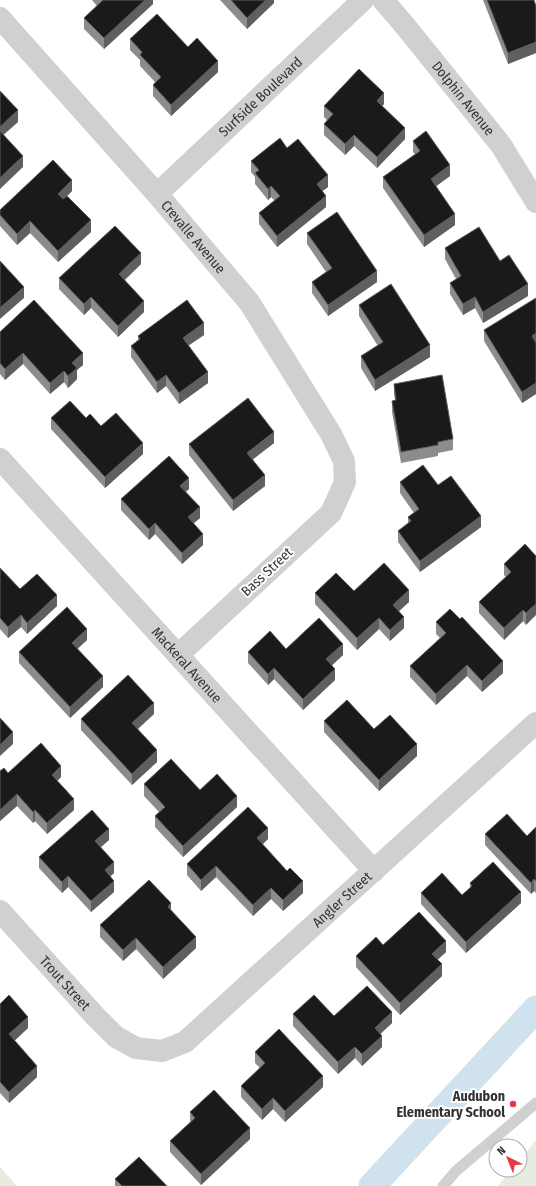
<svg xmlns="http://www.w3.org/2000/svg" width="536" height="1186" font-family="'Fira Sans Condensed',sans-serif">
  <rect width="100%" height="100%" fill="#fff"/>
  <g fill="#e6ecdf">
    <path d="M536,1140V1186H498L511,1170H520V1160Z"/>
    <path d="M0,1167L17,1186H0Z"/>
  </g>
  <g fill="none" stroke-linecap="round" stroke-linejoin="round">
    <path stroke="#cfe2ee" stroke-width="27" d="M372,1186L536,1009"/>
    <path stroke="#d0d0d0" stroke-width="11" d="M443,1186L456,1171L536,1103"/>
    <g stroke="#d0d0d0" stroke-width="22">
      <path id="s1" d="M383,0L406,27L501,145L536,202"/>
      <path id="s2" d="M0,18L157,194L249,302L331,434L344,461L345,482L331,513L178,655"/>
      <path id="s3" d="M157,194L363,0"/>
      <path id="s4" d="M0,459L374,871"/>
      <path id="s5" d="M0,911L94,1015L116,1037L136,1048L162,1051L185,1042L536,723"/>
    </g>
  </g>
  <g fill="#8c8c8c">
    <path d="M92,0H153V4L104,49L84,29V18L97,6Z"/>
    <path d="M220,0H274V3L247,29Z"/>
    <path d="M483,0H534L536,6V53L508,64Z"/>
    <path d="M130,39L188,47L218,72L171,116L153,96V85L155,82L140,66V60L130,50Z"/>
    <path d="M384,104L382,106L405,139L377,168L354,146L345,155L324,135V124L327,120L324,117V106Z"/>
    <path d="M413,141L450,176L436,186L455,225L424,247L383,188V177L415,154L413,152Z"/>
    <path d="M287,148L328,187L322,191L326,207L277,247L259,224V213L275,201L271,197L268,200L255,184V177L251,172V161Z"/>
    <path d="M72,191L67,196L91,232L58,262L30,233L17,245L0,226V210Z"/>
    <path d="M307,233L377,282L328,316L312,293V282L326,272L307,244Z"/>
    <path d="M445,248L500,261L528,296L483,323L475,308L463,315L450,294V283L456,279L445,259Z"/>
    <path d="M141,264L125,280L144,312L118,337L91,308L84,315L59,289V278Z"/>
    <path d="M536,298V394L522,403L484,341V330Z"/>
    <path d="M359,305L430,357L375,391L361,368V356L378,346L359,316Z"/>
    <path d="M0,332L83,365L77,370V379L68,388L64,382L50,394L23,364L5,380L0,374Z"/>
    <path d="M204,335L188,346L208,383L179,404L166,386L157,393L131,357V346L138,340V336Z"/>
    <path d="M394,384L453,439V450L438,453V456L401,463L392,412V401L395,400L394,395Z"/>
    <path d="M51,418H86L101,426L143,454L105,488L51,429Z"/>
    <path d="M274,443L253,459L265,486L233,511L189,455V444Z"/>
    <path d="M400,482L438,485L481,527L420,572L398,542V531L408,523V517L414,513L400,493Z"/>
    <path d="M189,489L185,492L200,518L194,523L203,545L182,564L155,534L149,540L121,510V499Z"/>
    <path d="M536,556L526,625L523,621L504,640L479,613V602L506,577L504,575V564Z"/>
    <path d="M0,568L20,589L57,606L27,634L21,627L8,638L0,629Z"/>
    <path d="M354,591L409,602L398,611L404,628L390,641L379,629L357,650L315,604V593Z"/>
    <path d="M436,622L503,673L482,692L467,676L436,705L410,677V666L440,638L436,634Z"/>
    <path d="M87,640L77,649L103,687L70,718L19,663V652Z"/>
    <path d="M286,649L343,655L332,665L335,680L303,710L274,679L268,685L248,663V652Z"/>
    <path d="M154,714L138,729L157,762L132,785L81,730V719Z"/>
    <path d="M324,721L374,729L417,756L379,791L324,732Z"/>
    <path d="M0,771L8,773L61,777L57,781L74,810L47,834L35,821L33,823L17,806L0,821Z"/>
    <path d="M144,784L200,790L237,807L183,857L155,827V816L159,812L144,796Z"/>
    <path d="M536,827V893L534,891L531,894L485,845V834L527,836Z"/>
    <path d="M268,839L262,844L303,893L283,911L271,899L253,916L216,877L201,891L187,875V864Z"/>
    <path d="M109,840L101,847L114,873L110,877L114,892L91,912L68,887L62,893L39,868V857Z"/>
    <path d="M470,883L521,903L466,953L421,904V893L462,895L470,888Z"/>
    <path d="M171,910L196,948L163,979L136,949L123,961L100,937V925Z"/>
    <path d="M383,945L446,952L437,960L442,976L400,1015L356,967V956Z"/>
    <path d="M0,1004L28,1028L14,1041L37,1077L9,1103L0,1093Z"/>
    <path d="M293,1014L334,1016L392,1023L380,1034L382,1047L362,1066L355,1058L338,1074L293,1026Z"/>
    <path d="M255,1052L323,1087L285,1122L273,1109L262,1120L241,1097V1086L260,1068L255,1063Z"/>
    <path d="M190,1112L250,1139L201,1185L170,1152V1141L190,1123Z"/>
    <path d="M115,1179L167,1186H115Z"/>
  </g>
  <g fill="#5f5f5f">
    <path d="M145,0H153V4L104,49V38Z"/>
    <path d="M266,0H274V3L247,29V18Z"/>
    <path d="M536,42V53L508,64V53Z"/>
    <path d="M218,61V72L171,116V105Z"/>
    <path d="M384,93V104L377,112V101Z"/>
    <path d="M18,110V122L0,138V127Z"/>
    <path d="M405,128V139L377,168V157Z"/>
    <path d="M354,135V146L345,155V144Z"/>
    <path d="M23,156V167L0,189V178Z"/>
    <path d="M450,165V176L431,190V179Z"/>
    <path d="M328,175V187L317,195V184Z"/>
    <path d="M72,180V191L58,205V194Z"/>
    <path d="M271,186V197L268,200V189Z"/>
    <path d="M326,196V207L277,247V236Z"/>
    <path d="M455,214V225L424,247V235Z"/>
    <path d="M91,220V232L58,262V251Z"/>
    <path d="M30,221V233L17,245V234Z"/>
    <path d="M141,253V264L119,285V274Z"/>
    <path d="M377,271V282L328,316V305Z"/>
    <path d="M528,284V296L483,323V312Z"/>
    <path d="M24,287V298L0,319V308Z"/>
    <path d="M91,297V308L84,315V304Z"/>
    <path d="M475,297V308L463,315V304Z"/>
    <path d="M144,301V312L118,337V326Z"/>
    <path d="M204,323V335L183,349V338Z"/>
    <path d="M536,333V344L532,336Z"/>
    <path d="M430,345V357L375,391V380Z"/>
    <path d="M23,353V364L5,380V369Z"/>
    <path d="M83,353V365L77,370V379L68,388V376L72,363Z"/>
    <path d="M64,371V382L50,394V383Z"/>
    <path d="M208,372V383L179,404V393Z"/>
    <path d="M166,375V386L157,393V382Z"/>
    <path d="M536,383V394L522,403V392Z"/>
    <path d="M274,432V443L247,464V453Z"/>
    <path d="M143,443V454L105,488V477Z"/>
    <path d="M265,475V486L233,511V500Z"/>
    <path d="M189,478V489L180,497V486Z"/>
    <path d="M200,507V518L188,528V517Z"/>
    <path d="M481,516V527L420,572V561Z"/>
    <path d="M155,523V534L149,540V529Z"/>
    <path d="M203,534V545L182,564V553Z"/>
    <path d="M409,590V602L393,617V605Z"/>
    <path d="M57,595V606L27,634V623Z"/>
    <path d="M536,604V615L526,625V613Z"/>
    <path d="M523,610V621L504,640V628Z"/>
    <path d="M21,615V627L8,638V627Z"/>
    <path d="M404,617V628L390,641V630Z"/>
    <path d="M379,618V629L357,650V638Z"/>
    <path d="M87,629V640L72,654V643Z"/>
    <path d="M343,644V655L326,671V659Z"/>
    <path d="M503,661V673L482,692V681Z"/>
    <path d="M467,665V676L436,705V694Z"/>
    <path d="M274,668V679L268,685V674Z"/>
    <path d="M335,669V680L303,710V699Z"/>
    <path d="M103,676V687L70,718V707Z"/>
    <path d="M154,703V714L132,734V723Z"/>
    <path d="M13,732V744L0,756V745Z"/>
    <path d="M417,744V756L379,791V780Z"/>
    <path d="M157,750V762L132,785V774Z"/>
    <path d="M61,766V777L52,786V775Z"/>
    <path d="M17,794V806L0,821V810Z"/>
    <path d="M237,796V807L183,857V846Z"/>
    <path d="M74,799V810L47,834V823Z"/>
    <path d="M35,810V821L33,823V812Z"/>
    <path d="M268,828V839L257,850V838Z"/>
    <path d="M109,829V840L95,852V841Z"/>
    <path d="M114,862V873L105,881V870Z"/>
    <path d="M216,866V877L201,891V880Z"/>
    <path d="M68,876V887L62,893V882Z"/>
    <path d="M534,879V891L531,894V883Z"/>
    <path d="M114,881V892L91,912V901Z"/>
    <path d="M303,881V893L283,911V900Z"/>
    <path d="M271,888V899L253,916V905Z"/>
    <path d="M521,892V903L466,953V942Z"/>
    <path d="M171,903V914L168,907Z"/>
    <path d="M196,937V948L163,979V967Z"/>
    <path d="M136,938V949L123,961V950Z"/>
    <path d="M446,941V952L432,965V954Z"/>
    <path d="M442,964V976L400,1015V1003Z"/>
    <path d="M392,1012V1023L375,1039V1028Z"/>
    <path d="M28,1017V1028L9,1046V1034Z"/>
    <path d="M382,1036V1047L362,1066V1054Z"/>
    <path d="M355,1047V1058L338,1074V1062Z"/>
    <path d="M37,1066V1077L9,1103V1092Z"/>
    <path d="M323,1076V1087L285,1122V1111Z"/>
    <path d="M273,1098V1109L262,1120V1109Z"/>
    <path d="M250,1128V1139L201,1185V1174Z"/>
  </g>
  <g fill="#1a1a1a" stroke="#5f5f5f">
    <path d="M102,0H145L104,38L84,18L103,0Z"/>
    <path d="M231,0H266L247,18Z"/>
    <path d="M487,0H534L536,6V42L508,53Z"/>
    <path d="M157,14L188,47L197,38L218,61L171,105L153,85L161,77L140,55L142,52L130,39Z"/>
    <path d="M359,69L384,93L377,101L405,128L377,157L354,135L345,144L324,124L333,114L324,106Z"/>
    <path d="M0,91L18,110L0,127Z"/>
    <path d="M0,131L23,156L0,178Z"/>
    <path d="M426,131L450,165L431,179L455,214L424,235L383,177L420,151L413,141Z"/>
    <path d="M280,138L287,148L298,139L328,175L317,184L326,196L277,236L259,213L280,196L271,186L268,189L255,173L259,170L251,161Z"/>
    <path d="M53,160L72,180L58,194L63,199L67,196L91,220L58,251L30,221L17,234L0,215V210Z"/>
    <path d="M337,212L377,271L328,305L312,282L332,268L307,233Z"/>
    <path d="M115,226L141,253L119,274L144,301L118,326L91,297L84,304L59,278Z"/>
    <path d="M479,227L500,261L509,255L528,284L483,312L475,297L463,304L450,283L461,276L445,248Z"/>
    <path d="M0,261L24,287L0,308Z"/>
    <path d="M391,284L430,345L375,380L361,356L383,342L359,305Z"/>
    <path d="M536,298V333L532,336L536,343V383L522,392L484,330Z"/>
    <path d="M34,300L83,353L72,363L77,368L68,376L64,371L50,383L23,353L5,369L0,363V332Z"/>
    <path d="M187,300L204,323L183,338L208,372L179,393L166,375L157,382L131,346L140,339L138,336Z"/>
    <path d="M442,375L453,439L438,442V445L401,452L392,401L396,400L394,384Z"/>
    <path d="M248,398L274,432L247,453L265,475L233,500L189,444Z"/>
    <path d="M70,401L86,418L90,414L101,426L116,413L143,443L105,477L51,418Z"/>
    <path d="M169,456L189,478L180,486L200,507L188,517L203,534L182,553L155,523L149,529L121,499Z"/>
    <path d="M423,465L438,485L451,476L481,516L420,561L398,531L411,521L408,517L419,509L400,482Z"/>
    <path d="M525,544L536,556V604L526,613L523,610L504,628L479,602L511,572L504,564Z"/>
    <path d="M384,563L409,590L393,605L404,617L390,630L379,618L357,638L315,593L336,573L354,591Z"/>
    <path d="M0,568L20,589L37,574L57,595L27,623L21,615L8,627L0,618Z"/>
    <path d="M67,607L87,629L72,643L103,676L70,707L19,652Z"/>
    <path d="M450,609L460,619L462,617L503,661L482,681L467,665L436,694L410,666L446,633L436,622Z"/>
    <path d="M319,618L343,644L326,659L335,669L303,699L274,668L268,674L248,652L270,631L286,649Z"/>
    <path d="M128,675L154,703L132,723L157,750L132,774L81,719Z"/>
    <path d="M347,700L374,729L390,715L417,744L379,780L324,721Z"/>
    <path d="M0,718L13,732L0,745Z"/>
    <path d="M41,743L61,766L52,775L74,799L47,823L35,810L33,812L17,794L0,810V771L4,768L8,773Z"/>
    <path d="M171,759L200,790L217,774L237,796L183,846L155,816L165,807L144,784Z"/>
    <path d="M248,807L268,828L257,838L287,871L290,868L303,881L283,900L271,888L253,905L216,866L201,880L187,864Z"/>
    <path d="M92,810L109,829L95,841L114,862L105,870L114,881L91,901L68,876L62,882L39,857Z"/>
    <path d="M507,814L527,836L536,827V881L534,879L531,883L485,834Z"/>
    <path d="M493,862L521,892L466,942L421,893L442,873L462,895L472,886L470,883Z"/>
    <path d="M149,880L171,903L168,907L196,937L163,967L136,938L123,950L100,925Z"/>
    <path d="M419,912L446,941L432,954L442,964L400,1003L356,956L376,937L383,945Z"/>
    <path d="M367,986L392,1012L375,1028L382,1036L362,1054L355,1047L338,1062L293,1014L314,995L334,1016Z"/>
    <path d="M9,995L28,1017L9,1034L37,1066L9,1092L0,1082V1004Z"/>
    <path d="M279,1029L323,1076L285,1111L273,1098L262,1109L241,1086L265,1063L255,1052Z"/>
    <path d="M214,1090L250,1128L201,1174L170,1141L195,1118L190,1112Z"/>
    <path d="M139,1157L167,1186H122L115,1179Z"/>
  </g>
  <circle fill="#e63946" stroke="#fff" stroke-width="1.5" cx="513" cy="1104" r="4"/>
  <g text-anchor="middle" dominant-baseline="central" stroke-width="4" stroke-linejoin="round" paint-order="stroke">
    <g font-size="14" fill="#333" stroke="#fff">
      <text stroke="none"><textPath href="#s3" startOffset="142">Surfside Boulevard</textPath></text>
      <text stroke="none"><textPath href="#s1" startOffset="127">Dolphin Avenue</textPath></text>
      <text stroke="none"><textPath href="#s2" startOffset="292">Crevalle Avenue</textPath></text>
      <text transform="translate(267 572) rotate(-43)">Bass Street</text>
      <text stroke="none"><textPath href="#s4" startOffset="278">Mackeral Avenue</textPath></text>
      <text stroke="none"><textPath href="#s5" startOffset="457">Angler Street</textPath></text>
      <text stroke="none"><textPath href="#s5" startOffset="97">Trout Street</textPath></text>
    </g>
    <g font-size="14" font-weight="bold" fill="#333" stroke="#fff" text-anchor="end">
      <text x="505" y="1096">Audubon<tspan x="505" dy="16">Elementary School</tspan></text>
    </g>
  </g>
  <g transform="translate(508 1158) rotate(317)"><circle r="19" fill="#ffffff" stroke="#adadad"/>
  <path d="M0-3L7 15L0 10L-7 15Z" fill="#e63946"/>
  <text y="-6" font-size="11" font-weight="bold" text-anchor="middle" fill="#333333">N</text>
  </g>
</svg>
